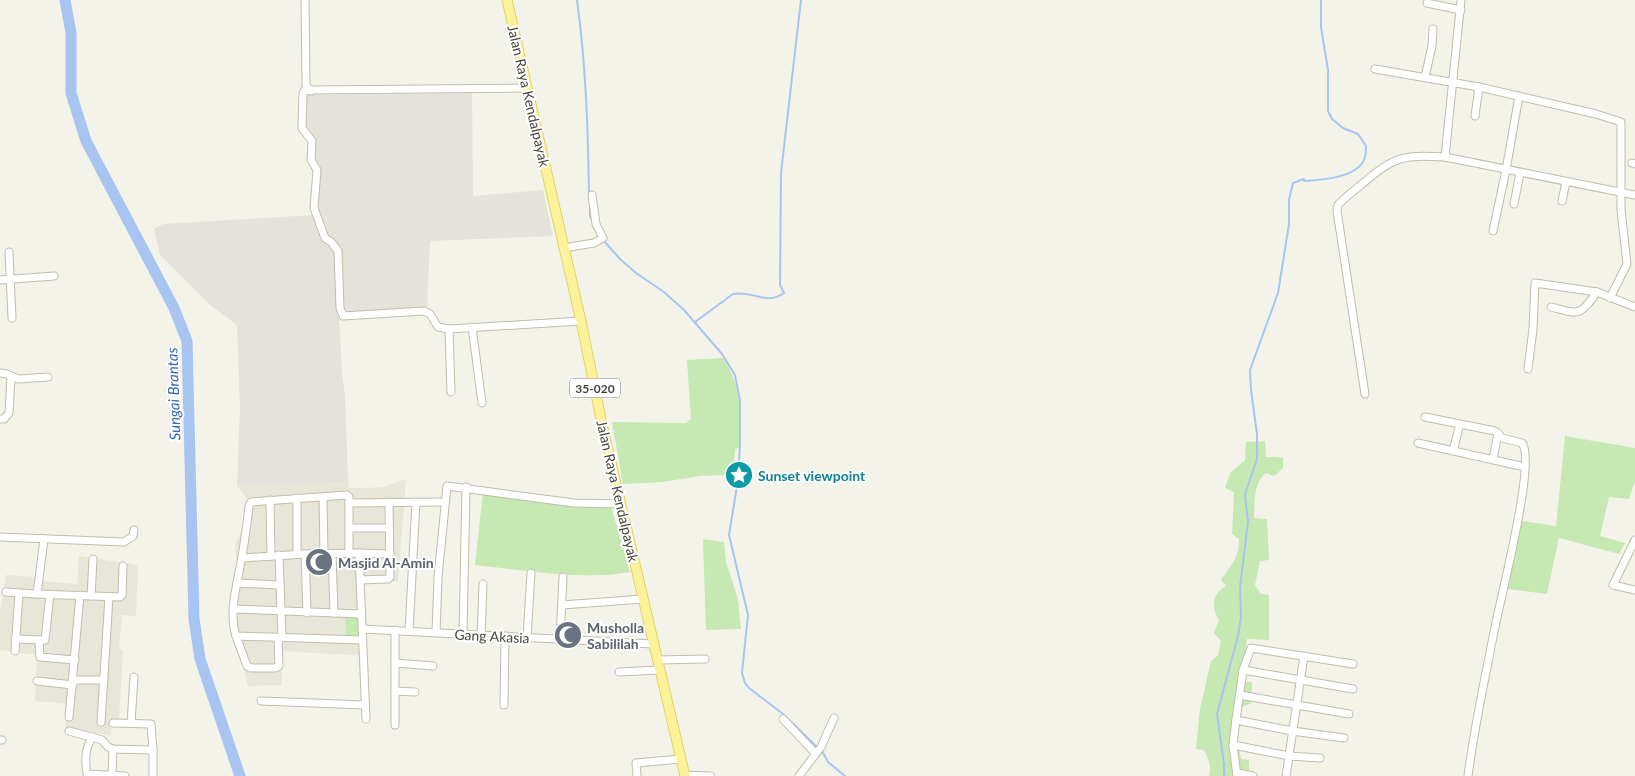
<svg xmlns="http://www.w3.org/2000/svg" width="1635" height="776" font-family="Lato,sans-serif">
  <rect width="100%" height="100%" fill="#f4f3e9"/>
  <g fill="#e8e6d8">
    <path d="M406,480L398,582L362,580L364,656L282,651V685L248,686L235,630L237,565L235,545L242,529L253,507L237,486L348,482L349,488H367L384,487L399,481Z"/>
    <path d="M40,542H45L41,581L77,584L79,556L138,565L136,616L122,615L119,649L123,650L119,720H112L111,736L65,727L68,704L35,701L37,655L0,650V611L6,575L36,577Z"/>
  </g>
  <g fill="#e4e2db">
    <path d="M472,93L473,196L543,190L553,236L430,241L427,309L344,313L341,309V255L336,242L324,234L317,206L321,173L319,165L314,161L315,141L304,129L306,95Z"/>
    <path d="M315,215L335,250L336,261L342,373L345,395L348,482L237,486L240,407L237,325L209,304L160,255L154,229L163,224Z"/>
  </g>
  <g fill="#c6e8b3">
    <path d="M723,358C743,389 740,413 739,448L735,449L733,473L729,475L700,476L662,482L623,484L612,422L686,423L691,419L687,360Z"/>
    <path d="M1565,436L1635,448V481L1629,499L1609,497L1600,536L1625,543L1619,554L1559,538L1547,594L1500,588L1516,520L1556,526Z"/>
    <path d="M1265,441L1266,457H1276L1283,458V468L1274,476L1266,473C1253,483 1255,503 1254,518L1267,519L1269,560L1260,561L1255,585L1261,594L1269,595V640L1247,639L1241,682H1252V703L1235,710L1236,731L1241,759L1249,760V776H1209C1212,767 1208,758 1204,750L1196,749L1200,709L1211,661L1218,655L1221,641L1214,633L1219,620C1211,607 1212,594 1226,586L1221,580C1231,565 1239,559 1239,539L1232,534L1234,492L1225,488L1230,473L1245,460L1246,442Z"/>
    <path d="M483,492L611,506L630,572C580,581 526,570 475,565Z"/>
    <path d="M703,539L724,542L726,562L738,599L741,629L706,630Z"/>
    <path d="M345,616L359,617L360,638H346Z"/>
  </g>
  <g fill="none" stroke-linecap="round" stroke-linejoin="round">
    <g stroke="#a7c5f0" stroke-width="2">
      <path d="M577,0C586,65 588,130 589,195"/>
      <path d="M590,202V216L593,222"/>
      <path d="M604,241L620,259L636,273L664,292L684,310L722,354L735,375L740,401V446L738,480L729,535L748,615L742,673L745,683L749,688L783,714L818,748"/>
      <path d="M695,322L733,294C753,290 766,306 784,293L780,285L781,173L801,0"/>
      <path d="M822,751L828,762L845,776"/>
      <path d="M1224,776V764L1217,714L1238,636L1241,617L1240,587L1248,522L1245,494L1257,459V434L1251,390L1250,370L1278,293L1289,224V200L1293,183L1304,179V181C1321,180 1353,178 1363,162C1366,158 1366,151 1366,146L1358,134L1343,128L1332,119L1328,111V70L1321,27V0"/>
    </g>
    <path stroke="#a7c5f0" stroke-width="11" d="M65,0L71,33V93L86,141L174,308L187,341L194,619L200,659L240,776"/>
    <defs>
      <g id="minor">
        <path d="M305,0L306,85L310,90L528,88"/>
        <path d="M1461,0L1445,157L1635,195"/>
        <path d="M1427,3L1461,10"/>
        <path d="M1375,69L1479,87L1596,114L1621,122V210L1627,264L1610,298"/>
        <path d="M1425,77L1432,46L1433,29"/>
        <path d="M311,91L305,90L303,93L302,128L312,141L311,160L317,170L314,208L325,238L331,242L338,251L340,308L343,316L424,311L430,314L438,327L449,329L581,321"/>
        <path d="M1475,116L1479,87"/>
        <path d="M1632,163L1635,164"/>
        <path d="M1562,201L1566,182"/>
        <path d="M1514,204L1520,173"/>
        <path d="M1493,231L1506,170L1519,96"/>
        <path d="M563,248L594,243L603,238L596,224L592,195"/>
        <path d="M9,252L12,318"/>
        <path d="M0,280L54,276"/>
        <path d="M1551,307C1579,314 1579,317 1597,292"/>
        <path d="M472,327L482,403"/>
        <path d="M449,329L451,392"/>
        <path d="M1528,369L1533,329L1535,283L1597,292L1635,307"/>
        <path d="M0,373L7,374L18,379L48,377"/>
        <path d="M1365,394L1337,211L1338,205C1345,197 1354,191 1362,184C1395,156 1402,155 1445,157"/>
        <path d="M1425,417L1495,431L1502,438L1522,443C1537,461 1498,607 1493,637C1484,683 1474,729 1468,776"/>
        <path d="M0,419H4L9,413L11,376"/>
        <path d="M1418,443L1525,467"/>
        <path d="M1453,451L1460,424"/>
        <path d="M1493,459L1498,433"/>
        <path d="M323,497L324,554"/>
        <path d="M297,498V554"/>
        <path d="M270,500L271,556"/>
        <path d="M349,503L445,502"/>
        <path d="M349,528H389"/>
        <path d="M0,537L124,542L133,536L134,530"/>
        <path d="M44,539L37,594L120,597L122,595L123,566"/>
        <path d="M1635,540L1613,585L1635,590"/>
        <path d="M349,553V497L347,495L251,502L249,506C247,523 245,540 242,556C238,582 228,610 236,636L362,640"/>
        <path d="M359,553L390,554"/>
        <path d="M305,554L307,613"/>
        <path d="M332,554L334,613"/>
        <path d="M279,555L282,638"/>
        <path d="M242,558L305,554L359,553L366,719"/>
        <path d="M360,580L388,579L390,577L389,502"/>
        <path d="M237,583L280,585"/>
        <path d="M6,592L37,594"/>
        <path d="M91,596L93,559"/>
        <path d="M562,605L643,599"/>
        <path d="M234,609L361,614"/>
        <path d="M362,629L653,644"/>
        <path d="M395,630V725"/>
        <path d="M409,631L416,502"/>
        <path d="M436,633L438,577L447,486L574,503L621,504"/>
        <path d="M463,634L466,487"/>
        <path d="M481,635L483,584"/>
        <path d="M236,636L247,666L251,668H275L279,666L278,638"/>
        <path d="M527,638L531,573"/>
        <path d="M15,639L45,640L50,594"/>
        <path d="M560,639L563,577"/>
        <path d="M39,641L40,657L75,660"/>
        <path d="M15,651L19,593"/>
        <path d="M657,660L705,659"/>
        <path d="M395,663L433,666"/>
        <path d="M1243,670L1353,689"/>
        <path d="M619,672L659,670"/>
        <path d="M73,680H104"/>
        <path d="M37,681L73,685"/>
        <path d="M395,691L415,692"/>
        <path d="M1240,695L1349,714"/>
        <path d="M261,701L365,705"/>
        <path d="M504,705L505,636"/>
        <path d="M69,717L80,595"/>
        <path d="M783,719L815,753"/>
        <path d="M1236,720L1292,731L1344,738"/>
        <path d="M101,722L109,597"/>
        <path d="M113,723L151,724L153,750"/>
        <path d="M131,723L134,677"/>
        <path d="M69,731L102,740L108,747L113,749L153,750V776"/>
        <path d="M93,737C85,746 85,762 87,774L125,776"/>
        <path d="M0,740H2"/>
        <path d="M1233,745L1289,756L1320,758"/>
        <path d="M1237,773L1253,776"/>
        <path d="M112,775L113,749"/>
        <path d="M684,775L711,776"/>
        <path d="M637,776L636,763L681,759"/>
        <path d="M799,776L821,747L834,718"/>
        <path d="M1237,776L1233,745L1236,720L1243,670L1251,648L1353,664"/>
        <path d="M1286,776L1304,656"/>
      </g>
      <path id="major" d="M507,0L581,321L602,424L685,776"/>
    </defs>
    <use href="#minor" stroke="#c0bdac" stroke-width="9"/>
    <use href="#major" stroke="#e2d46a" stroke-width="11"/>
    <use href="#minor" stroke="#fff" stroke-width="7"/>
    <use href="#major" stroke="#fcf29a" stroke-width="9"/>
  </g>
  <defs>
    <symbol id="sight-disc" viewBox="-11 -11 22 22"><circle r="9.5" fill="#0f9aa8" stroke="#fff"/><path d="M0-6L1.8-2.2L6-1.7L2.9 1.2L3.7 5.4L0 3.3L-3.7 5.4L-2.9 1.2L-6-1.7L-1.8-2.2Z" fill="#fff"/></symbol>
    <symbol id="mosque-disc" viewBox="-11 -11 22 22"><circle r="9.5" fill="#6b7280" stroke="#fff"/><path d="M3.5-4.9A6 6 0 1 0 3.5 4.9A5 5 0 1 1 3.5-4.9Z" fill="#fff"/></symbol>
  </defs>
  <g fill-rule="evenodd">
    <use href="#sight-disc" x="723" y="459" width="32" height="32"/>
    <use href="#mosque-disc" x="303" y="546" width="32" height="32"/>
    <use href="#mosque-disc" x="552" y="619" width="32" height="32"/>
  </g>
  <g text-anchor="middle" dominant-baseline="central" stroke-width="4" stroke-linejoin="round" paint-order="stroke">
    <rect fill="#fff" stroke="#7f7d74" stroke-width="1" x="570" y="378.5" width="50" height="19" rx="4"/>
    <g font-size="12" font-weight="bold" fill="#484538">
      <text x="595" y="388">35-020</text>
    </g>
    <g font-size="14" fill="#484538" stroke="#fff">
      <text transform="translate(529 96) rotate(77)">Jalan Raya Kendalpayak</text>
      <text transform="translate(618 491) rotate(77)">Jalan Raya Kendalpayak</text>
      <text transform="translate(492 636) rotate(3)">Gang Akasia</text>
    </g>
    <g font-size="14" font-weight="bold" fill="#0d838f" stroke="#fff" text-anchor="start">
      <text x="758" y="475">Sunset viewpoint</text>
    </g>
    <g font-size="14" font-weight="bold" fill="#5b616d" stroke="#fff" text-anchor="start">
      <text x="338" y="562">Masjid Al-Amin</text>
      <text x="587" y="627">Musholla<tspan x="587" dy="16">Sabililah</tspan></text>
    </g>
    <g font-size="15" font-style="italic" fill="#3165b3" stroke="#fff">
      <text transform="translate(173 394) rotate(-92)">Sungai Brantas</text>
    </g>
  </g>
</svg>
